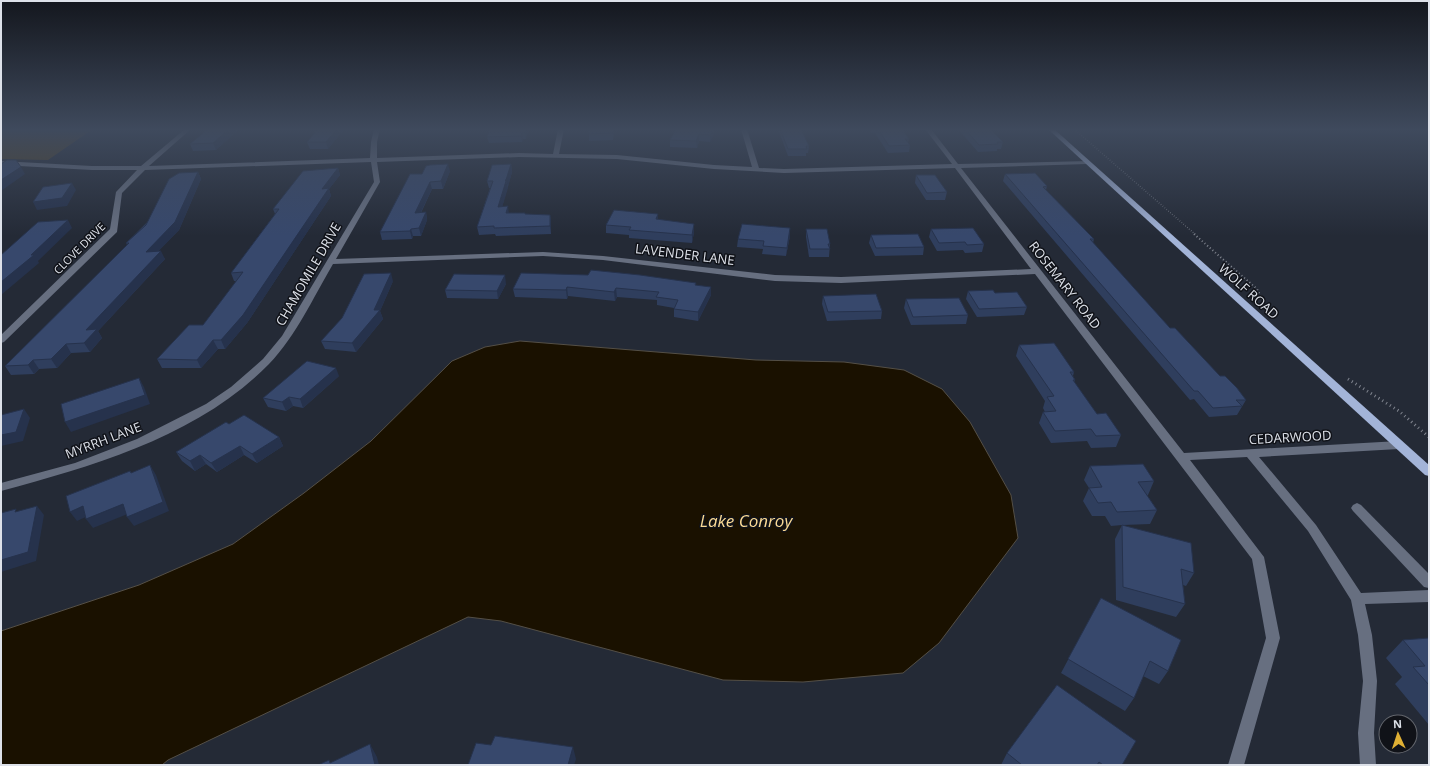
<svg xmlns="http://www.w3.org/2000/svg" width="1430" height="766" font-family="'Open Sans',sans-serif">
  <rect width="100%" height="100%" fill="#242a36"/>
  <path fill="#514222" d="M1,129H93L48,160L1,159Z"/>
  <path fill="#1a1100" stroke="#544f46" d="M520,341L756,360L844,362L904,370L942,389L970,422L1011,495L1018,538L939,643L903,673L803,682L723,680L501,621L468,617L168,760L162,765H1V631L139,585L233,544L304,493L371,441L452,361L485,347Z"/>
  <g fill="none" stroke-linecap="round" stroke-linejoin="round">
    <path stroke="#80858f" stroke-width="1.5" stroke-dasharray="0.5 2" stroke-linecap="butt" d="M1074,129L1196,235"/>
    <path stroke="#80858f" stroke-width="2" stroke-dasharray="1 2.5" stroke-linecap="butt" d="M1194,234L1257,289L1265,305"/>
    <path stroke="#80858f" stroke-width="3" stroke-dasharray="1 3.5" stroke-linecap="butt" d="M1348,379L1399,411L1429,437"/>
    <g fill="#676f80" fill-rule="evenodd">
      <path d="M185,129H191L149,166L370,158L371,142L374,129H380L377,142V158L519,153L553,154L558,129H564L559,154L617,155L714,165L752,167L741,129H747L759,168L784,169L952,164L925,129H931L958,164L1089,161V163L1087,164L961,168L1184,453L1399,441L1403,442L1404,445L1403,448L1399,449L1259,457L1316,525L1361,593L1429,590V602L1365,604L1372,635L1377,681L1374,733L1376,765H1360L1358,733L1363,681L1358,635L1351,600L1308,531L1247,457L1190,460L1264,557L1280,638L1244,765H1228L1266,638L1252,559L1035,274L841,283L775,281L603,260L543,256L333,264C313,298 296,336 269,364C198,436 96,465 1,491V483L75,463L137,439L206,404L231,387L263,359L282,336L374,182L371,162L145,170L122,193L117,232L4,342L1,343V335L110,229L116,192L137,170H92L1,165V161L92,166H141ZM519,157L617,159L714,169L784,173L955,168L1031,269L841,277L775,275L603,256L543,252L336,259L380,182L377,162Z"/>
      <path d="M1357,503L1361,505L1429,574V588L1424,587L1353,511L1351,508L1353,505Z"/>
    </g>
    <path fill="#a3b4d8" fill-rule="evenodd" d="M1048,129H1054L1429,465V476L1425,475Z"/>
  </g>
  <g fill="#2f3e5d">
    <path d="M208,129H239L216,150L193,151L190,144Z"/>
    <path d="M344,129L328,149H310L307,142Z"/>
    <path d="M528,129L526,139H523L522,142L489,143L487,137Z"/>
    <path d="M614,129L613,140L589,141V134Z"/>
    <path d="M676,129L714,134L710,142L699,141L697,148L670,147V140Z"/>
    <path d="M778,129H801L809,146L808,153H806V156H788Z"/>
    <path d="M870,129H902L909,139L908,143L910,145L909,152L888,153L875,133H872Z"/>
    <path d="M958,129H990L1003,142L1001,149H997V151L978,152Z"/>
    <path d="M511,164L512,172L502,207L509,213L550,215L551,222V234L496,236L495,234L479,235L477,227L490,188H489L487,181Z"/>
    <path d="M338,168L340,175L329,189L331,196L247,323L225,349H218L201,368H162L157,359L203,325L237,281H234L231,273L275,214L273,209Z"/>
    <path d="M450,171L443,189H432L421,213L426,212L427,220L421,236H413L412,239L382,240L380,232L422,174Z"/>
    <path d="M198,172L201,179L179,230L158,251L165,259L98,331L102,338L90,352L71,353L57,368L39,369L34,374L11,375L5,366L127,245L126,243Z"/>
    <path d="M1005,174L1047,186L1046,190L1094,239L1093,243L1170,328L1220,376L1246,400L1237,415L1209,417L1194,399L1190,400L1003,181Z"/>
    <path d="M916,175L947,192L945,200H926L915,183Z"/>
    <path d="M658,219L694,232L692,243L629,238V235L606,233V225Z"/>
    <path d="M790,228V236L786,256L762,254L763,249L737,247L738,239Z"/>
    <path d="M806,229L830,244L829,257H809L806,237Z"/>
    <path d="M931,229L984,244L982,252L965,253L963,250L937,251L929,237Z"/>
    <path d="M871,235L924,247L923,255L875,256L869,243Z"/>
    <path d="M393,281L380,311L383,319L356,352L325,349L321,341Z"/>
    <path d="M696,283V285L711,295L698,321L674,317V308L657,305V300L617,297L615,301L568,296L567,299L515,297L513,289Z"/>
    <path d="M506,284L498,299L447,298L445,290Z"/>
    <path d="M968,291L995,293L1027,307L1024,315L977,317L966,299Z"/>
    <path d="M823,296L882,311L881,319L827,321L822,304Z"/>
    <path d="M906,299L968,315L966,324L911,325L904,308Z"/>
    <path d="M1019,345L1074,372L1073,376L1075,380L1074,382L1097,414L1121,435L1116,447L1091,448L1087,441L1051,443L1039,423L1043,412H1045L1043,408L1045,401L1016,356Z"/>
    <path d="M339,376L303,408L293,406L286,411L268,407L263,398Z"/>
    <path d="M229,424L279,437L283,446L257,463L244,455L217,472L206,464L195,471L182,461L176,452Z"/>
    <path d="M1090,466L1154,481L1148,495H1147L1157,510L1150,524L1123,525L1194,573L1186,586L1183,585L1185,604L1176,617L1116,600L1115,539L1122,525L1111,526L1105,516H1092L1083,501L1089,488L1084,480Z"/>
    <path d="M1101,598L1168,671L1159,684L1143,676L1134,698L1125,711L1061,673Z"/>
    <path d="M1429,638V725L1395,684L1402,677L1386,658L1403,640Z"/>
    <path d="M1057,685L1122,765H1001L1007,753Z"/>
  </g>
  <g fill="#26324c">
    <path d="M229,129H239L216,150L213,143Z"/>
    <path d="M337,129H344L328,149L326,142Z"/>
    <path d="M526,129H528L526,139L525,132Z"/>
    <path d="M613,129H614L613,140Z"/>
    <path d="M713,129H714V134L710,142V135Z"/>
    <path d="M522,133L523,139L522,142L521,136Z"/>
    <path d="M699,134V141L697,148L696,141Z"/>
    <path d="M448,164L450,171L443,189L441,181Z"/>
    <path d="M511,164L512,172L508,187L506,180Z"/>
    <path d="M21,167L25,174L1,191V180Z"/>
    <path d="M338,168L340,175L329,189L331,196L247,323L225,349L221,340L322,189Z"/>
    <path d="M198,172L201,179L179,230L150,260L146,252Z"/>
    <path d="M506,181L508,188L500,214L498,207Z"/>
    <path d="M430,182L432,189L417,220L415,213Z"/>
    <path d="M72,183L76,190L67,206L37,210L33,202Z"/>
    <path d="M508,206L509,214L506,213Z"/>
    <path d="M426,212L427,220L421,236L419,228Z"/>
    <path d="M658,214V221L656,219Z"/>
    <path d="M550,215L551,222V234L550,226Z"/>
    <path d="M68,220L72,228L38,261L39,263L1,295V282Z"/>
    <path d="M694,224V232L692,243V235Z"/>
    <path d="M790,228V236L786,256L787,248Z"/>
    <path d="M411,229L413,236L412,239L410,231Z"/>
    <path d="M161,251L165,259L98,331L102,338L90,352L84,343L86,330Z"/>
    <path d="M391,273L393,281L380,311L383,319L356,352L352,343L374,310Z"/>
    <path d="M505,275L506,284L498,299L497,291Z"/>
    <path d="M567,287L568,296L567,299L566,290Z"/>
    <path d="M711,287V295L698,321V312Z"/>
    <path d="M616,288L617,297L615,301L614,292Z"/>
    <path d="M213,340L218,349L201,368L197,360Z"/>
    <path d="M66,344L71,353L57,368L51,359Z"/>
    <path d="M33,360L39,369L34,374L28,365Z"/>
    <path d="M336,368L339,376L303,408L300,399Z"/>
    <path d="M139,378L144,387L150,404L71,432L65,422Z"/>
    <path d="M289,397L293,406L286,411L282,402Z"/>
    <path d="M24,409L30,418L23,441L1,446V435Z"/>
    <path d="M279,437L283,446L257,463L252,454Z"/>
    <path d="M240,446L244,455L217,472L211,463Z"/>
    <path d="M200,455L206,464L195,471L190,461Z"/>
    <path d="M150,465L156,475L169,511L134,526L127,517Z"/>
    <path d="M123,504L130,513L93,528L86,519Z"/>
    <path d="M37,506L44,515L36,561L1,572V560Z"/>
    <path d="M83,506L90,515L77,521L70,512Z"/>
    <path d="M370,744L377,757L379,765H375Z"/>
    <path d="M573,747L576,759L574,765H568Z"/>
  </g>
  <g fill="#37486c" stroke="#26324c">
    <path d="M208,129H229L213,143L190,144Z"/>
    <path d="M318,129H337L326,142H307Z"/>
    <path d="M490,129H526L525,132L522,133L521,136L487,137Z"/>
    <path d="M589,129H613V133L589,134Z"/>
    <path d="M676,129H713L710,135L699,134L696,141L670,140Z"/>
    <path d="M780,129H801L809,146H806L807,149H788Z"/>
    <path d="M878,129H902L909,139H905L910,145L889,146Z"/>
    <path d="M965,129H990L1003,142H997L998,144L979,145Z"/>
    <path d="M7,160H16L21,167L1,180V164Z"/>
    <path d="M448,164L441,181L430,182L415,213L426,212L419,228L411,229L410,231L380,232L410,174H422L426,166L430,165Z"/>
    <path d="M511,164L506,180H505L506,181L498,207L508,206L506,213H525V214L550,215V226L494,228V226L477,227L493,181H487L492,165Z"/>
    <path d="M338,168L322,189L329,188L243,315L221,340H213L197,360L157,359L189,325H203L243,272L231,273L279,209H273L303,171Z"/>
    <path d="M198,172L175,222L146,252L161,251L86,330L97,329L84,343L66,344L51,359L33,360L28,365L5,366L129,243H126L146,225L169,179L179,173Z"/>
    <path d="M1035,173L1047,186L1043,187L1094,239H1090L1170,328H1175L1220,376H1225L1237,388L1246,400H1236L1242,406L1213,408L1198,391H1194L1005,174Z"/>
    <path d="M916,175H935L947,192L927,193Z"/>
    <path d="M72,183L62,198L33,202L43,187Z"/>
    <path d="M614,210L658,214L656,219L694,224L692,235L629,230L631,227L606,225Z"/>
    <path d="M68,220L31,255H34L1,282V255L38,222Z"/>
    <path d="M742,224L790,228L787,248L763,246L764,241L738,239Z"/>
    <path d="M973,228L984,244L967,245L965,242L939,243L931,229Z"/>
    <path d="M806,229H827L830,244H828L830,249H810Z"/>
    <path d="M918,234L924,247L876,248L871,235Z"/>
    <path d="M591,270L640,275L696,283L695,285L711,287L698,312L674,309L678,300L656,297L659,292L616,288L614,292L567,287L566,290L513,289L521,273L588,275Z"/>
    <path d="M391,273L374,310H380L352,343L321,341L342,318L364,274Z"/>
    <path d="M454,274L505,275L497,291L445,290Z"/>
    <path d="M993,290L995,293L1017,292L1027,307L979,309L968,291Z"/>
    <path d="M876,294L882,311L828,312L823,296Z"/>
    <path d="M959,298L968,315L913,317L906,299Z"/>
    <path d="M1054,343L1074,372H1070L1075,380H1073L1097,414L1106,413L1121,435L1096,436L1091,429L1055,431L1043,412L1056,411L1047,397L1054,396L1019,345Z"/>
    <path d="M307,361L336,368L300,399L289,397L282,402L263,398Z"/>
    <path d="M139,378L145,395L65,422L61,404Z"/>
    <path d="M24,409L16,432L1,435V415Z"/>
    <path d="M244,415L279,437L252,454L240,446L211,463L200,455L190,461L176,452L226,422L229,424Z"/>
    <path d="M1143,464L1154,481L1138,482L1157,510L1117,512L1111,502L1098,503L1089,488L1102,487L1090,466Z"/>
    <path d="M150,465L163,502L127,517L123,504L86,519L83,506L70,512L66,496L130,471L131,473Z"/>
    <path d="M37,506L28,552L1,560V513L16,509L15,512Z"/>
    <path d="M1122,525L1191,543L1194,573L1181,569L1185,604L1123,587Z"/>
    <path d="M1101,598L1181,640L1168,671L1150,661L1134,698L1068,659Z"/>
    <path d="M1429,638V685L1413,667L1425,666L1403,640Z"/>
    <path d="M1057,685L1136,741L1122,765H1103L1099,762L1097,765H1022L1007,753Z"/>
    <path d="M495,736L573,747L568,765H468L476,743L491,745Z"/>
    <path d="M370,744L375,765H318L329,760L330,763Z"/>
  </g>
  <linearGradient id="sky" x2="0" y2="1"><stop stop-color="#14171e"/><stop offset="0.55" stop-color="#3f4a5d"/><stop offset="1" stop-color="#3f4a5d" stop-opacity="0"/></linearGradient>
  <rect width="1430" height="236" fill="url(#sky)"/>
  <g text-anchor="middle" dominant-baseline="central" stroke-width="3" stroke-linejoin="round" paint-order="stroke">
    <g font-size="11" fill="#dde1e9" stroke="#101218">
      <text transform="translate(79 248) rotate(-45)">CLOVE DRIVE</text>
    </g>
    <g font-size="13" fill="#dde1e9" stroke="#101218">
      <text transform="translate(685 254) rotate(7)">LAVENDER LANE</text>
      <text transform="translate(308 274) rotate(-60)">CHAMOMILE DRIVE</text>
      <text transform="translate(1065 285) rotate(52)">ROSEMARY ROAD</text>
      <text transform="translate(1249 291) rotate(42)">WOLF ROAD</text>
      <text transform="translate(1290 437) rotate(-3)">CEDARWOOD</text>
      <text transform="translate(103 440) rotate(-21)">MYRRH LANE</text>
    </g>
    <g font-size="17" font-style="italic" fill="#fada95" stroke="#101218">
      <text x="746" y="520">Lake Conroy</text>
    </g>
  </g>
  <rect width="1430" height="766" fill="none" stroke="#dde1e9" stroke-width="4"/>
  <g transform="translate(1398 734) rotate(357)"><circle r="19" fill="#101218" stroke="#62656c"/>
  <path d="M0-3L7 15L0 10L-7 15Z" fill="#e0b034"/>
  <text y="-6" font-size="11" font-weight="bold" text-anchor="middle" fill="#dde1e9">N</text>
  </g>
</svg>
